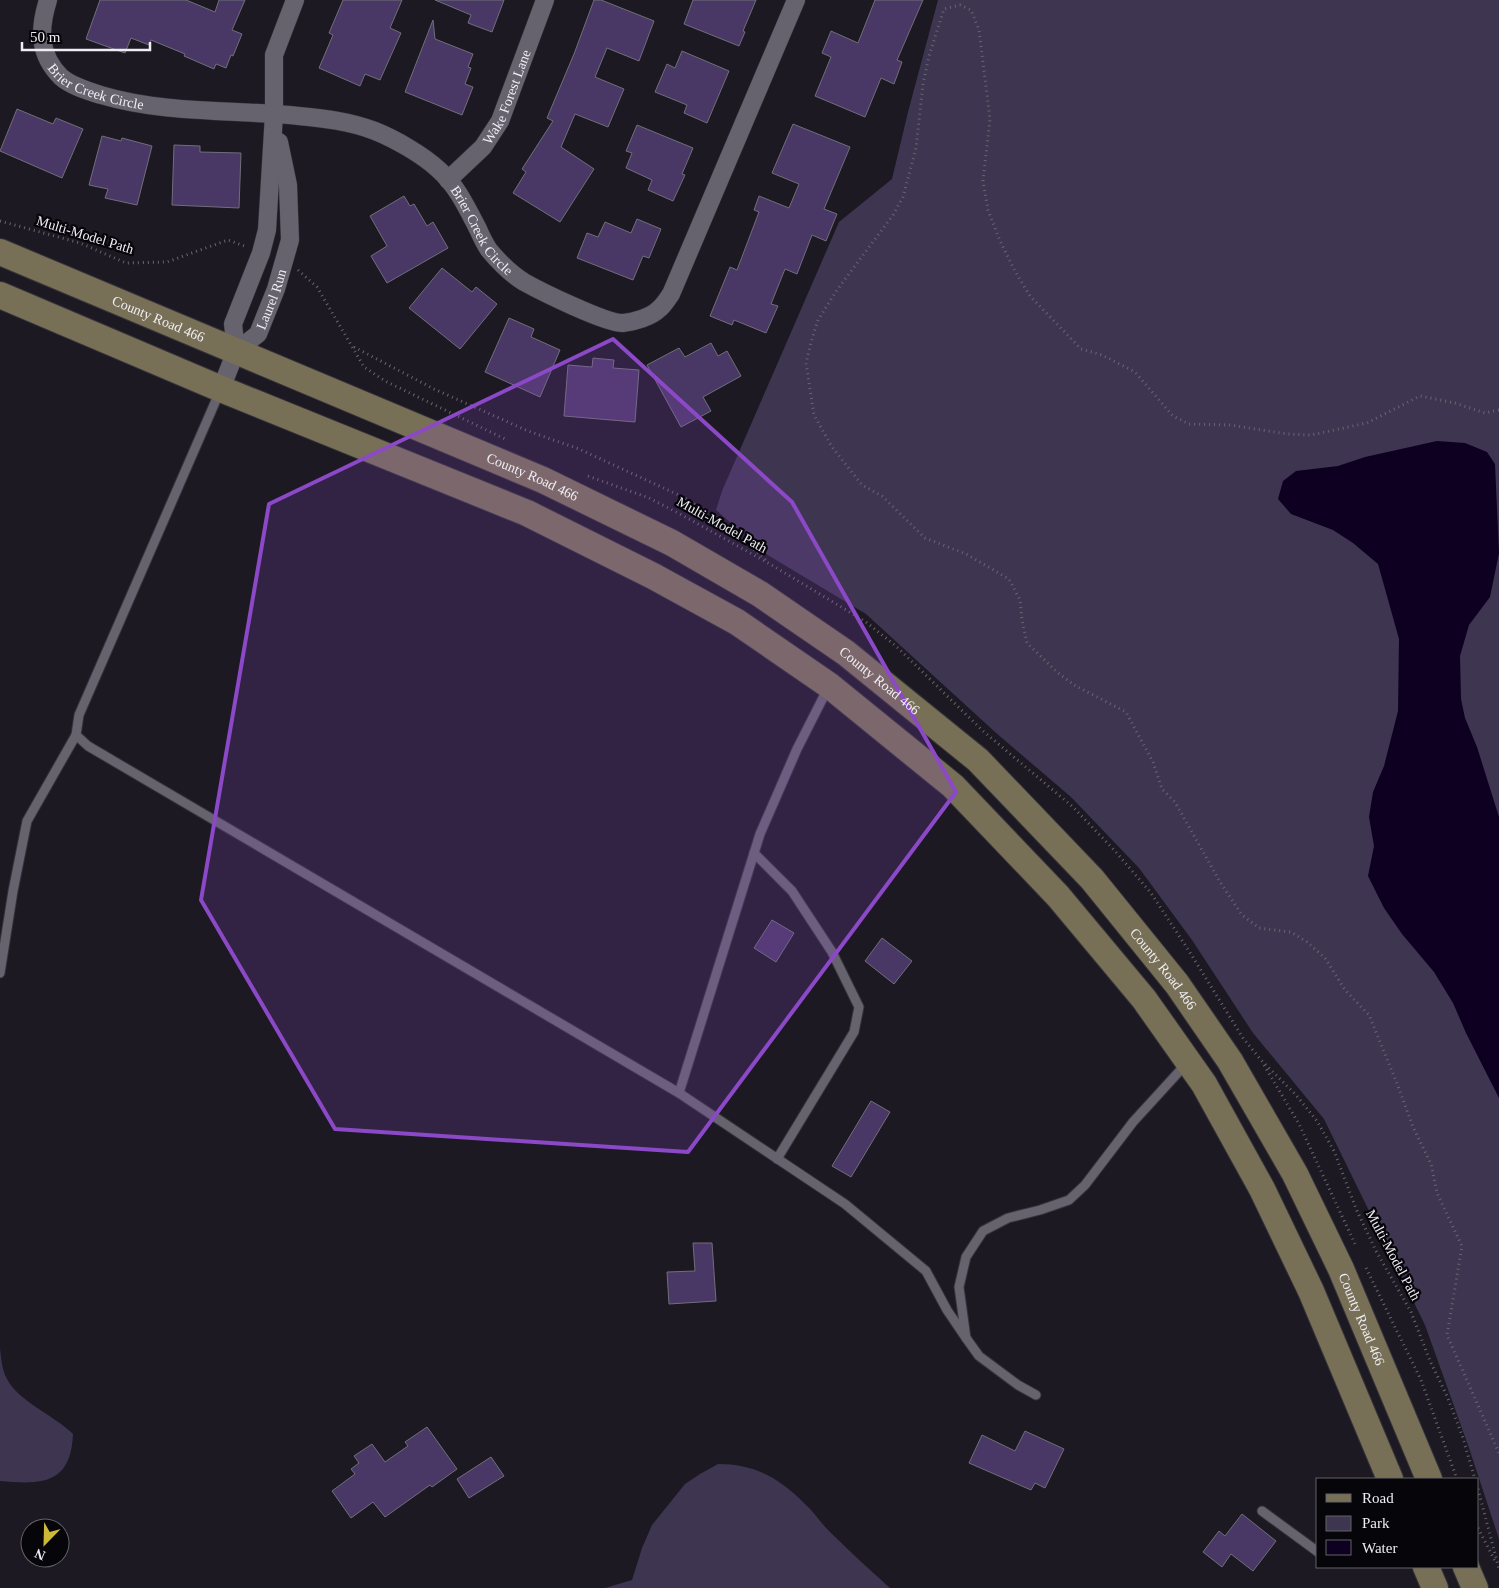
<svg xmlns="http://www.w3.org/2000/svg" width="1499" height="1588" font-family="Georgia,serif">
  <rect width="100%" height="100%" fill="#1c1923"/>
  <g fill="#3e3550">
    <path d="M938,0H1499V1539L1469,1448L1425,1325L1324,1119L1253,1033L1192,940L1139,868L1071,797L995,732L866,614L766,554L716,510L722,491L839,222L892,179L908,112Z"/>
    <path d="M0,1348C1,1358 2,1370 7,1379C19,1402 54,1415 73,1434C71,1484 42,1485 0,1481Z"/>
    <path d="M718,1464C755,1464 779,1478 805,1504C814,1512 820,1522 828,1530C848,1550 869,1569 890,1588H605L632,1580L642,1548L652,1525L685,1484L700,1474Z"/>
  </g>
  <path fill="#0d0021" d="M1437,441L1465,443L1487,452L1495,464L1499,553L1490,597L1469,625L1460,656L1461,699L1465,718L1477,747L1499,817V1098L1466,1033L1453,1003L1434,972L1402,934L1384,908L1368,876L1374,846L1369,817L1373,792L1384,766L1398,711L1399,639L1378,564L1353,543L1333,530L1291,514L1278,499L1283,481L1296,471L1338,466L1365,457Z"/>
  <g fill="#493865" stroke="#716e7a">
    <path d="M100,0H186L215,12L219,0H245L232,30L242,34L233,56L231,55L226,68L216,64L214,69L184,56L185,54L151,40L149,45L131,38L125,53L86,39Z"/>
    <path d="M343,0H402L390,28L401,33L380,80L365,74L360,86L319,68L333,35L329,33Z"/>
    <path d="M435,0H504L492,32L468,23L471,15Z"/>
    <path d="M594,0H601L654,21L639,61L607,48L595,77L624,89L608,127L575,114L561,147L594,169L560,222L513,193L526,172L522,169L553,121L547,118L574,54Z"/>
    <path d="M693,0H756L743,31L745,32L739,46L684,24Z"/>
    <path d="M875,0H923L897,60L902,62L894,84L881,78L865,117L815,96L831,57L822,53L831,31L858,43Z"/>
    <path d="M433,20L435,39L473,54L468,67L471,68L465,84L473,87L462,115L405,92Z"/>
    <path d="M682,51L729,71L707,123L684,113L687,105L655,92L667,64L675,68Z"/>
    <path d="M17,109L53,124L56,118L83,129L62,178L0,151Z"/>
    <path d="M793,124L850,147L824,209L837,214L826,241L812,235L797,274L785,269L771,304L778,306L766,333L734,320L732,325L710,316L730,267L737,270L759,212L754,210L759,196L789,208L799,184L772,173Z"/>
    <path d="M637,125L693,148L682,174L685,175L673,201L648,190L652,180L626,168L632,153L626,151Z"/>
    <path d="M102,136L121,141L122,138L152,146L137,205L105,198L108,189L89,185Z"/>
    <path d="M174,145L200,146V152L241,153L239,208L172,205Z"/>
    <path d="M404,196L410,206L414,204L427,226L433,222L448,248L387,283L371,256L387,246L370,216Z"/>
    <path d="M637,219L661,229L649,258L643,256L633,280L577,258L587,233L598,237L605,222L631,233Z"/>
    <path d="M442,268L472,292L476,287L497,304L460,349L409,308Z"/>
    <path d="M509,318L534,329L531,337L560,350L540,397L485,372Z"/>
    <path d="M711,343L718,356L727,351L741,376L703,397L711,411L681,427L647,365L679,348L685,357Z"/>
    <path d="M593,358L614,360L613,368L639,370L635,422L564,416L568,365L592,367Z"/>
    <path d="M772,920L794,933L776,962L754,948Z"/>
    <path d="M882,938L912,961L894,984L865,961Z"/>
    <path d="M871,1101L890,1112L851,1177L832,1166Z"/>
    <path d="M693,1243H712L716,1301L669,1304L667,1272L695,1271Z"/>
    <path d="M427,1427L457,1469L432,1487L430,1485L385,1517L373,1502L351,1518L332,1491L355,1474L351,1469L359,1463L354,1456L372,1444L385,1462L408,1446L405,1442Z"/>
    <path d="M1025,1431L1064,1449L1045,1488L1035,1483L1031,1490L969,1463L982,1435L1015,1451Z"/>
    <path d="M491,1457L504,1476L469,1498L457,1479Z"/>
    <path d="M1242,1514L1276,1541L1253,1571L1231,1554L1222,1567L1203,1552L1219,1531L1225,1536Z"/>
  </g>
  <g fill="none" stroke-linecap="round" stroke-linejoin="round">
    <defs>
      <g id="service">
        <path d="M220,391L79,715L76,735L88,746L679,1093L845,1204L926,1271L947,1310L966,1338L959,1287L966,1257L983,1231L1008,1218L1040,1210L1069,1200L1085,1185L1133,1122L1186,1064"/>
        <path d="M754,853L792,891L832,952L859,1007L854,1032L777,1159"/>
        <path d="M0,973L13,891L27,821L76,735"/>
        <path d="M679,1093L760,834L797,749L828,688"/>
        <path d="M966,1338L979,1356L1018,1385L1036,1395"/>
        <path d="M1262,1511L1318,1552"/>
      </g>
      <g id="minor">
        <path id="s1" d="M48,0C39,29 38,54 61,77C71,86 88,91 101,95C161,113 227,110 289,115C319,118 347,120 375,131C395,139 423,155 439,170C457,186 467,208 478,229C481,236 485,244 489,250C499,262 511,274 524,282C540,291 607,324 623,323C634,322 651,317 659,309C664,305 668,298 671,294L796,0"/>
        <path id="s2" d="M448,180L483,147L500,121L545,0"/>
        <path id="s3" d="M236,351L258,334L276,289L290,240L288,185L279,142"/>
        <path d="M221,389L236,351L233,324L261,253L267,230L274,114V55L295,0"/>
      </g>
      <g id="secondary">
        <path id="s4" d="M0,252L543,480L672,543L760,594L846,653L978,760L1092,879L1177,984L1230,1061L1295,1174L1341,1269L1429,1479"/>
        <path d="M0,295L221,389L527,513L653,576L737,622L830,686L953,786L1058,896L1144,999L1204,1084L1262,1189L1311,1291L1390,1479"/>
        <path d="M1426,1567L1435,1588"/>
        <path d="M1466,1567L1475,1588"/>
      </g>
    </defs>
    <use href="#service" stroke="#35333a" stroke-width="11"/>
    <use href="#minor" stroke="#35333a" stroke-width="19"/>
    <use href="#secondary" stroke="#35333a" stroke-width="28"/>
    <g stroke="#69666f" stroke-width="3" stroke-dasharray="1 4" stroke-linecap="butt">
      <path d="M0,221L80,243L126,263L167,262L228,240L247,247"/>
      <path d="M298,270L317,287L364,367L385,381L505,439"/>
      <path d="M354,347L434,389L528,431L579,449L683,497L721,521L766,560"/>
      <path d="M1499,410L1485,413L1455,403L1420,396L1367,423L1311,435L1287,434L1230,425L1189,424L1173,416L1135,372L1102,355L1081,349L1030,296L1015,271L1000,241L988,210L983,181L990,119L979,30L971,10L960,5L944,9L929,56L923,84L916,148L903,197L893,215L837,290L818,320L811,342L806,363L814,415L832,447L862,485L882,496L925,538L966,554L1009,579L1020,600L1022,620L1027,643L1057,672L1074,685L1126,712L1153,762L1162,789L1175,802L1220,882L1242,915L1259,928L1291,932L1307,942L1325,958L1345,990L1369,1015L1398,1086L1413,1127L1431,1164L1437,1193L1462,1246L1447,1335L1499,1453"/>
      <path d="M588,476L649,498L682,515L770,564L866,622L897,647L983,731L1073,807L1115,851L1151,893L1189,951L1243,1038L1261,1060L1296,1095L1317,1121L1334,1151L1357,1211L1376,1251L1411,1312L1430,1361L1447,1396L1462,1435L1475,1479"/>
      <path d="M1264,1065L1299,1124L1355,1244"/>
      <path d="M1366,1268L1421,1380L1457,1479"/>
      <path d="M1478,1489L1499,1569"/>
      <path d="M1478,1528L1496,1563"/>
    </g>
    <use href="#service" stroke="#66626e" stroke-width="9"/>
    <use href="#minor" stroke="#66626e" stroke-width="18"/>
    <use href="#secondary" stroke="#787056" stroke-width="26"/>
  </g>
  <path fill="#8c49c7" fill-opacity="0.2" stroke="#8c49c7" stroke-width="4" stroke-linejoin="round" d="M613,339L792,502L956,792L688,1152L335,1129L201,900L269,504Z"/>
  <g text-anchor="middle" dominant-baseline="central" stroke-width="4.5" stroke-linejoin="round" paint-order="stroke">
    <g font-size="14" fill="#efedf4" stroke="#060509">
      <text stroke="none"><textPath href="#s1" startOffset="119">Brier Creek Circle</textPath></text>
      <text stroke="none"><textPath href="#s2" startOffset="104">Wake Forest Lane</textPath></text>
      <text stroke="none"><textPath href="#s1" startOffset="554">Brier Creek Circle</textPath></text>
      <text transform="translate(85 235) rotate(17)">Multi-Model Path</text>
      <text stroke="none"><textPath href="#s3" startOffset="65">Laurel Run</textPath></text>
      <text stroke="none"><textPath href="#s4" startOffset="172">County Road 466</textPath></text>
      <text stroke="none"><textPath href="#s4" startOffset="578">County Road 466</textPath></text>
      <text transform="translate(722 525) rotate(29)">Multi-Model Path</text>
      <text stroke="none"><textPath href="#s4" startOffset="982">County Road 466</textPath></text>
      <text stroke="none"><textPath href="#s4" startOffset="1388">County Road 466</textPath></text>
      <text transform="translate(1393 1255) rotate(62)">Multi-Model Path</text>
      <text stroke="none"><textPath href="#s4" startOffset="1792">County Road 466</textPath></text>
    </g>
  </g>
  <rect x="1316" y="1478" width="162" height="90" fill="#060509" stroke="#636267"/>
  <rect x="1326" y="1494" width="25" height="8" fill="#787056" stroke="#636267"/>
  <text x="1362" y="1503" font-size="15" fill="#efedf4">Road</text>
  <rect x="1326" y="1516" width="25" height="15" fill="#3e3550" stroke="#636267"/>
  <text x="1362" y="1528" font-size="15" fill="#efedf4">Park</text>
  <rect x="1326" y="1540" width="25" height="15" fill="#0d0021" stroke="#636267"/>
  <text x="1362" y="1553" font-size="15" fill="#efedf4">Water</text>
  <g transform="translate(45 1543) rotate(203)"><circle r="24" fill="#060509" stroke="#636267"/>
  <path d="M0-4L9 19L0 12L-9 19Z" fill="#cdb938"/>
  <text y="-8" font-size="14" font-weight="bold" text-anchor="middle" fill="#efedf4">N</text>
  </g>
  <path d="M22 42v8h128v-8" fill="none" stroke="#efedf4" stroke-width="2.5"/>
  <text x="30" y="42" font-size="15" fill="#efedf4" stroke="#060509" stroke-width="4" paint-order="stroke">50 m</text>
</svg>
